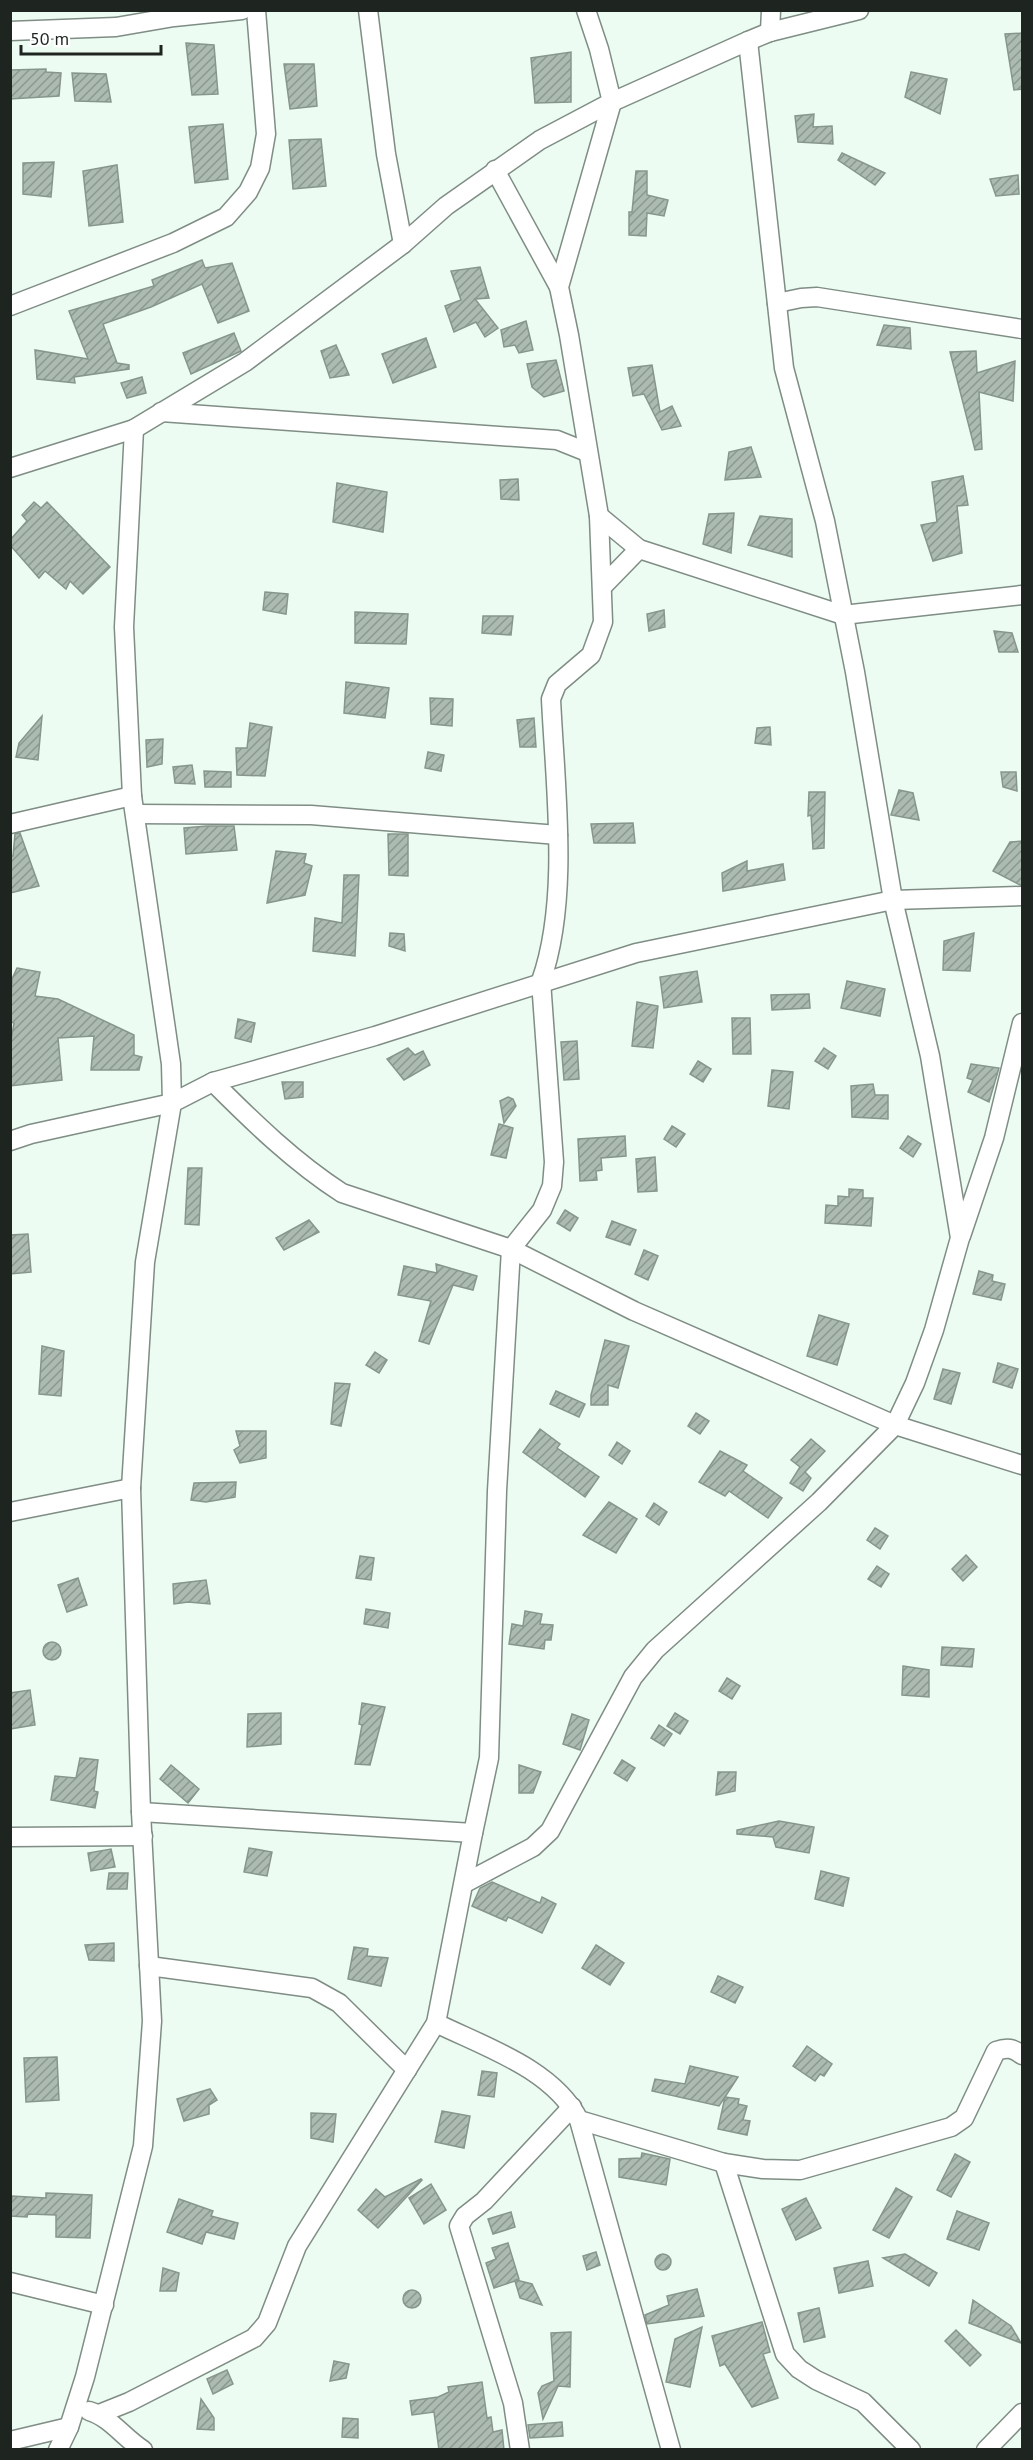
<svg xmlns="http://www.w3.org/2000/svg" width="1033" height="2460" font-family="'PT Sans',sans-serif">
  <defs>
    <pattern id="building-hatch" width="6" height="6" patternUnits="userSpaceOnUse" patternTransform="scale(1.5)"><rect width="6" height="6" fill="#abbbb2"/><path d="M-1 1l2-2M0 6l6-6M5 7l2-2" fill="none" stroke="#8b9890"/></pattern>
  </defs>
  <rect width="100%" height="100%" fill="#ecfcf2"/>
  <g fill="url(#building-hatch)" stroke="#87968d" stroke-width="1.5">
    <path d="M1023,33V89L1014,90L1005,34Z"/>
    <path d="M186,43L214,45L218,94L192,95Z"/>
    <path d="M571,52V102L535,103L531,58Z"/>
    <path d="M284,64H314L317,106L290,109Z"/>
    <path d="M46,69V72L61,73L59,96L10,99V70Z"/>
    <path d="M911,72L947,79L940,114L905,97Z"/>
    <path d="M72,73L106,74L111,102L75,101Z"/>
    <path d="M814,114L813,127L832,126L833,144L798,142L795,116Z"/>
    <path d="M223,124L228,179L195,183L189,127Z"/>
    <path d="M321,139L326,186L293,189L289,140Z"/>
    <path d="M842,153L885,173L875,185L838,160Z"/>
    <path d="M54,162L51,197L23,194V163Z"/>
    <path d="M117,165L123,222L89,226L83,171Z"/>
    <path d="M636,171H647V195L668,200L664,216L647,213L646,236L629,235V212H632Z"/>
    <path d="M1018,175L1019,194L996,196L990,179Z"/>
    <path d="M202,260L205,268L232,263L249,311L218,323L202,284L151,307L103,324L117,363L129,365V369L74,377L75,383L37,379L35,350L88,359L69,311L154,286L152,280Z"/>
    <path d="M480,267L489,298L475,299L498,328L485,337L476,322L454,332L445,306L461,300L451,271Z"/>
    <path d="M526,321L533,350L519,353L515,345L504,347L501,330Z"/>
    <path d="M884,325L910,328L911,349L877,345Z"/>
    <path d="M234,333L241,351L191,374L183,353Z"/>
    <path d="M426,338L436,367L393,383L382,354Z"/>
    <path d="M336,345L349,375L330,378L321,351Z"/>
    <path d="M976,351L977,373L1015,361L1013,401L979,392L982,449L975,450L950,352Z"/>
    <path d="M556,360L564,391L544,397L532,387L527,364Z"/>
    <path d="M652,365L660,412L672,406L681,426L662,430L644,394L633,396L628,368Z"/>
    <path d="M142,377L146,393L127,398L121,383Z"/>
    <path d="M751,447L761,477L725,480L729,452Z"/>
    <path d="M963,476L968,505L957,506L962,553L933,561L921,525L937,522L932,482Z"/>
    <path d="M518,479L519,500L501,499L500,480Z"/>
    <path d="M337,483L387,492L383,532L333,522Z"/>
    <path d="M34,502L41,508L47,502L110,567L83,594L70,581L66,589L45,571L39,578L10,545V540L27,521L22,515Z"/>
    <path d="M734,513L731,553L703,544L709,514Z"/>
    <path d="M760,516L792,519V557L748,545Z"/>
    <path d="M265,592L288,594L286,614L263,610Z"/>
    <path d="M664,610L665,627L649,631L647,614Z"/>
    <path d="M355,612L408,614L406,644L355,643Z"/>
    <path d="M483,616H513L511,635L482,633Z"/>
    <path d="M994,631L1012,633L1018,652H999Z"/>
    <path d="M346,682L389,688L385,718L344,713Z"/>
    <path d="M430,698L453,699L452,726L431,724Z"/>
    <path d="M42,716L38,760L16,757L19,743Z"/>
    <path d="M534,718L536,747H520L517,720Z"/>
    <path d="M250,723L272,727L265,776L237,775L236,748H247Z"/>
    <path d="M770,727L771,745L755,743L757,728Z"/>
    <path d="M163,739L162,764L147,767L146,740Z"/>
    <path d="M428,752L444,755L441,771L425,768Z"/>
    <path d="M192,765L195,784L175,783L173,767Z"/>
    <path d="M204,771L231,772V787H205Z"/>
    <path d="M1001,772H1016L1017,791L1003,787Z"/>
    <path d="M899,790L913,793L919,820L891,815Z"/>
    <path d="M809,792H825L824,848L813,849L811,815L808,816Z"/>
    <path d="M633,823L635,843H594L591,824Z"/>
    <path d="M207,826H234L237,850L186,854L184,828Z"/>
    <path d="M20,833L39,886L10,893V856H13L15,834Z"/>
    <path d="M388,834H408V876L389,875Z"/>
    <path d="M1023,841V885H1020L993,871L1010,842Z"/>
    <path d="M276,851L306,854L304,863L312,866L305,895L267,903Z"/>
    <path d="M747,861V871L783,864L785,880L723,891L722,873Z"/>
    <path d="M344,875H359L355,956L313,951L315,918L342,923Z"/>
    <path d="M390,933L404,934L405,951L389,946Z"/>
    <path d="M974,933L970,971L943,970L944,941Z"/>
    <path d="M17,968L40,972L35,996L58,999L134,1035V1055L142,1057L139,1070H91L94,1036L58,1038L62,1080L10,1086V1046L14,1023L10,1022L12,979Z"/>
    <path d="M697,971L702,1002L664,1008L660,977Z"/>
    <path d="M847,981L885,989L880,1016L841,1008Z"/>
    <path d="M809,994L810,1008L772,1010L771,995Z"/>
    <path d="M637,1002L658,1006L653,1048L632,1046Z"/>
    <path d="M732,1018H750L751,1054H733Z"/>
    <path d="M238,1019L255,1023L251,1042L235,1038Z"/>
    <path d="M577,1041L579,1079L564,1080L561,1042Z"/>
    <path d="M408,1048L415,1055L423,1051L430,1065L404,1080L387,1059Z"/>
    <path d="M824,1048L836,1056L828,1069L815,1061Z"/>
    <path d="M698,1061L711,1069L703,1082L690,1074Z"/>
    <path d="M971,1064L999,1068L989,1102L968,1092L973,1080L967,1078Z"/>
    <path d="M772,1070L793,1072L789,1109L768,1106Z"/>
    <path d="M282,1082H303V1097L285,1099Z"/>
    <path d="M873,1084L875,1095H888V1119L852,1117L851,1086Z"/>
    <path d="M508,1097L513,1099L516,1106L504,1123L500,1101Z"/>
    <path d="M499,1124L513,1128L506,1158L491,1155Z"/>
    <path d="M672,1126L685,1134L676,1147L664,1139Z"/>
    <path d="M625,1136L626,1156L601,1158L602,1170L596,1171L597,1180L580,1181L578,1139Z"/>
    <path d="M908,1136L921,1144L913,1157L900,1148Z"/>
    <path d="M655,1157L657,1191L638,1192L636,1159Z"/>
    <path d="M188,1168H202L199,1225L185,1224Z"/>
    <path d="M849,1189L863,1190V1198H873L871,1226L825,1223L826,1205L838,1206V1196L849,1197Z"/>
    <path d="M565,1210L578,1218L570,1231L557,1223Z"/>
    <path d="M309,1220L319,1232L284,1250L276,1238Z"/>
    <path d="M612,1221L636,1230L630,1245L606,1237Z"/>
    <path d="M28,1234L31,1272L10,1274V1235Z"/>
    <path d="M644,1250L658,1256L648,1280L635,1274Z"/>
    <path d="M436,1264L477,1276L473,1290L453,1285L429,1344L419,1341L431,1301L398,1295L404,1266L437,1273Z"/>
    <path d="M979,1271L993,1275L992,1281L1005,1284L1001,1300L973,1294Z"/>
    <path d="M819,1315L849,1324L837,1365L807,1356Z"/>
    <path d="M605,1340L629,1346L618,1388L608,1385V1405H591V1395Z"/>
    <path d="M42,1346L64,1351L61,1396L39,1394Z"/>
    <path d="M375,1352L387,1360L379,1373L366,1365Z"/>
    <path d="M998,1363L1018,1369L1012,1388L993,1382Z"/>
    <path d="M943,1369L960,1373L951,1404L934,1399Z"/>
    <path d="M335,1383L350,1384L341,1426L331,1424Z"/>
    <path d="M556,1391L585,1404L579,1417L550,1404Z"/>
    <path d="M696,1413L709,1421L700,1434L688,1426Z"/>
    <path d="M540,1429L560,1444L557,1448L599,1477L585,1497L523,1452Z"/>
    <path d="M236,1431H266V1458L240,1463L234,1450L240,1446Z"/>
    <path d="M811,1439L825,1451L805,1472L811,1478L803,1491L790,1483L800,1467L791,1460Z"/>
    <path d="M617,1442L630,1451L622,1464L609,1455Z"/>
    <path d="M720,1451L747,1465L743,1471L782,1498L768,1518L729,1491L725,1496L699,1482Z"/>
    <path d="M236,1482L235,1497L206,1502L191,1500L194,1483Z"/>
    <path d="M609,1502L637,1519L616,1553L583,1535Z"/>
    <path d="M654,1503L667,1512L659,1525L646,1516Z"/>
    <path d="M875,1528L888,1536L880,1549L867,1540Z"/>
    <path d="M966,1555L977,1567L963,1581L952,1569Z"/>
    <path d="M360,1556L374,1558L371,1580L356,1578Z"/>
    <path d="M877,1566L889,1574L881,1587L868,1579Z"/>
    <path d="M78,1578L87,1605L67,1612L58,1585Z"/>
    <path d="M206,1580L210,1604L188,1602L174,1604L173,1584Z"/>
    <path d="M366,1609L390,1613L388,1628L364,1624Z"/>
    <path d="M525,1611L542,1614L540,1624L553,1625L551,1640H545L544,1649L509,1644L512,1624L523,1626Z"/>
    <circle cx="52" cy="1651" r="9"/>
    <path d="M942,1647L974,1649L972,1667L941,1665Z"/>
    <path d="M903,1666L929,1670V1697L902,1695Z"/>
    <path d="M727,1678L740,1686L732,1699L719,1691Z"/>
    <path d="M30,1690L35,1725L10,1729V1693Z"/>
    <path d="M362,1703L385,1707L370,1765L355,1764L362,1725L359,1724Z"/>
    <path d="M281,1713V1744L247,1747L248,1714Z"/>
    <path d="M675,1713L688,1721L680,1734L667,1726Z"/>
    <path d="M572,1714L589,1720L580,1750L563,1744Z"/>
    <path d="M659,1725L672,1734L664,1746L651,1738Z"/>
    <path d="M80,1758L98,1760L94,1791L98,1792L95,1808L51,1800L55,1776L76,1778Z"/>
    <path d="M622,1760L635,1768L627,1781L614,1773Z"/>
    <path d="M171,1765L199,1789L188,1803L160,1779Z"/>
    <path d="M519,1765L541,1772L533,1793H519Z"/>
    <path d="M718,1772H736L735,1791L716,1795Z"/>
    <path d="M779,1821L814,1827L809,1853L776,1847L773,1837L737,1834V1830Z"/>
    <path d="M249,1848L272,1852L267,1876L244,1872Z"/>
    <path d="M111,1849L115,1867L91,1871L88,1853Z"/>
    <path d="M821,1871L849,1878L843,1906L815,1899Z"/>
    <path d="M109,1873H128L127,1889H107Z"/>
    <path d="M492,1882L540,1903L542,1897L556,1904L542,1933L508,1917L506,1921L472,1906L480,1888Z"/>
    <path d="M114,1943V1961L89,1960L85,1945Z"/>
    <path d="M596,1945L624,1963L610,1985L582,1968Z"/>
    <path d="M354,1947L368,1949L367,1956L388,1958L381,1986L348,1979Z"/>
    <path d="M718,1976L743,1987L735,2003L711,1992Z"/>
    <path d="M807,2046L832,2064L824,2076L820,2074L815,2081L793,2066Z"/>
    <path d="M57,2057L59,2100L26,2102L24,2058Z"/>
    <path d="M690,2066L738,2077L725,2097L739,2099L738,2104L747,2106L743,2120L750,2121L747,2135L718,2129L725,2097L719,2106L652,2091L655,2079L685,2084Z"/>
    <path d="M482,2071L497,2073L494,2097L478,2095Z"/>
    <path d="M210,2089L217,2100L209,2105V2114L184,2121L177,2099Z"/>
    <path d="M442,2111L470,2116L464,2148L435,2142Z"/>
    <path d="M311,2113L336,2114L333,2142L311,2138Z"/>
    <path d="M642,2153L670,2159L666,2185L619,2177V2159L641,2158Z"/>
    <path d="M955,2154L970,2162L951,2197L937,2190Z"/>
    <path d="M421,2179L422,2180L378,2228L358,2210L376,2189L385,2197Z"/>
    <path d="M431,2184L446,2210L424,2224L409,2198Z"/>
    <path d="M896,2188L912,2197L889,2238L873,2230Z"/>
    <path d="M46,2193L92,2195L90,2238L56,2237V2215L28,2214L27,2217L10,2216L12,2196L46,2198Z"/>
    <path d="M806,2198L821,2228L796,2240L782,2209Z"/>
    <path d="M179,2199L213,2211L211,2216L238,2223L234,2239L206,2232L202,2244L167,2232Z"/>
    <path d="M957,2211L989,2223L979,2250L947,2239Z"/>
    <path d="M511,2212L515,2227L493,2234L488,2219Z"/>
    <path d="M508,2243L519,2279L516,2280L532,2284L542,2305L520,2298L515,2281L494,2288L486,2263L496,2259L492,2248Z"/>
    <path d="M596,2252L600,2265L587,2270L583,2256Z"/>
    <path d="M905,2254L937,2273L929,2286L883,2258Z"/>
    <circle cx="663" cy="2262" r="8"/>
    <path d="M868,2261L873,2286L839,2293L834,2268Z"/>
    <path d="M163,2268L179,2273L176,2291H160Z"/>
    <path d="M697,2289L704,2316L647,2324L645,2315L669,2305L667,2296Z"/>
    <circle cx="412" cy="2299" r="9"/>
    <path d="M973,2300L1011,2326L1021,2343L969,2323Z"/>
    <path d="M819,2308L825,2337L804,2342L798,2313Z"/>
    <path d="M762,2322L770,2352L763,2354L778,2398L752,2407L725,2364L720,2366L712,2336Z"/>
    <path d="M702,2327L690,2387L666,2382L675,2339Z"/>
    <path d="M956,2330L981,2355L970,2366L945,2341Z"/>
    <path d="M571,2332L570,2387L558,2386L543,2419L538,2393L542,2386L554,2381L551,2333Z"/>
    <path d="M334,2361L349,2364L346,2378L330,2381Z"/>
    <path d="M227,2370L233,2384L213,2394L207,2379Z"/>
    <path d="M482,2382L487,2418L491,2417L493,2432L502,2430L504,2450H439L434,2412L412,2415L410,2401L438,2397L449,2392L448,2387Z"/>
    <path d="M201,2399L214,2418V2430L197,2429Z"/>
    <path d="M343,2418L358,2419V2438L342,2437Z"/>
    <path d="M562,2422L563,2436L530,2438L528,2425Z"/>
  </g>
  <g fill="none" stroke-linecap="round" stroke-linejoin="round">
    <defs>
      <g id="minor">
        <path d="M368,10L386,154L403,244"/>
        <path d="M10,31L116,27L174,17L242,10"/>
        <path d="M770,32L771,10"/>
        <path d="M495,170L559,287"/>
        <path d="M777,303L801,298L817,297L1022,329"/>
        <path d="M10,306L173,243L226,217L248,192L260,168L266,134L256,10"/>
        <path d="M161,412L557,440L587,452"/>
        <path d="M10,468L134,429L245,362L403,244L446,206L540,140L612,102L748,41L770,32L859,10"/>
        <path d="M599,516L639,549L843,615L1022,595"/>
        <path d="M603,586L639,549"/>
        <path d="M135,814L311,815L558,835"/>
        <path d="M10,824L132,796"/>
        <path d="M213,1082L375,1036L636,953L893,900L1022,896"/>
        <path d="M10,1141L31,1134L172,1103L171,1064L132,796L124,627L134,429"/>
        <path d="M961,1236L994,1138L1022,1023"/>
        <path d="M10,1512L131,1488"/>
        <path d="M473,1833L489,1758L497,1491L511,1249L542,1210L552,1186L554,1162L541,981C570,899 555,786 551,699L557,684L591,655L603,622L599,516L569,335L559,287L612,102L599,49L586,10"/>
        <path d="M10,1837L143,1836"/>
        <path d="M465,1883L533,1847L550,1831L633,1677L655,1650L819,1502L895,1425L915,1383L934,1330L960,1238L930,1056L893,900L855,672L825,521L784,368L748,41"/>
        <path d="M149,1966L312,1988L339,2003L407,2070"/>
        <path d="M436,2023C485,2047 553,2069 579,2120L724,2163L763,2169L800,2170L951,2127L964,2118L996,2051C1007,2047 1013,2048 1022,2055"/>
        <path d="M579,2120L671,2450"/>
        <path d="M724,2163L785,2354L799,2369L816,2380L863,2402L911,2450"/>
        <path d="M10,2282L104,2305"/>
        <path d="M89,2411C110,2417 124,2438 143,2450"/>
        <path d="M99,2414L129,2402L254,2338L267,2323L297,2246L436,2023L473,1833L141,1812"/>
        <path d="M10,2441L69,2427"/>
        <path d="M58,2450L69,2427L85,2377L143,2146L152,2021L141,1812L131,1488L145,1262L172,1103L213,1082C253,1122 294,1162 342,1193L511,1249L634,1311L895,1425L1022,1465"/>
        <path d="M520,2450L513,2403L459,2226L465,2216L484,2201L572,2107"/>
        <path d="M986,2450L1022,2413"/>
      </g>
    </defs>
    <use href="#minor" stroke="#7f8d85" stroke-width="21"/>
    <use href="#minor" stroke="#fff" stroke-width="18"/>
  </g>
  <rect width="1033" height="2460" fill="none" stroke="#1e2420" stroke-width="24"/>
  <path d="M21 45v9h140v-9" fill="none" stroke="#1e2420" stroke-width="3"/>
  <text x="30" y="45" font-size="18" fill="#1e2420" stroke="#ffffff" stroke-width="4.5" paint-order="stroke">50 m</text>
</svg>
